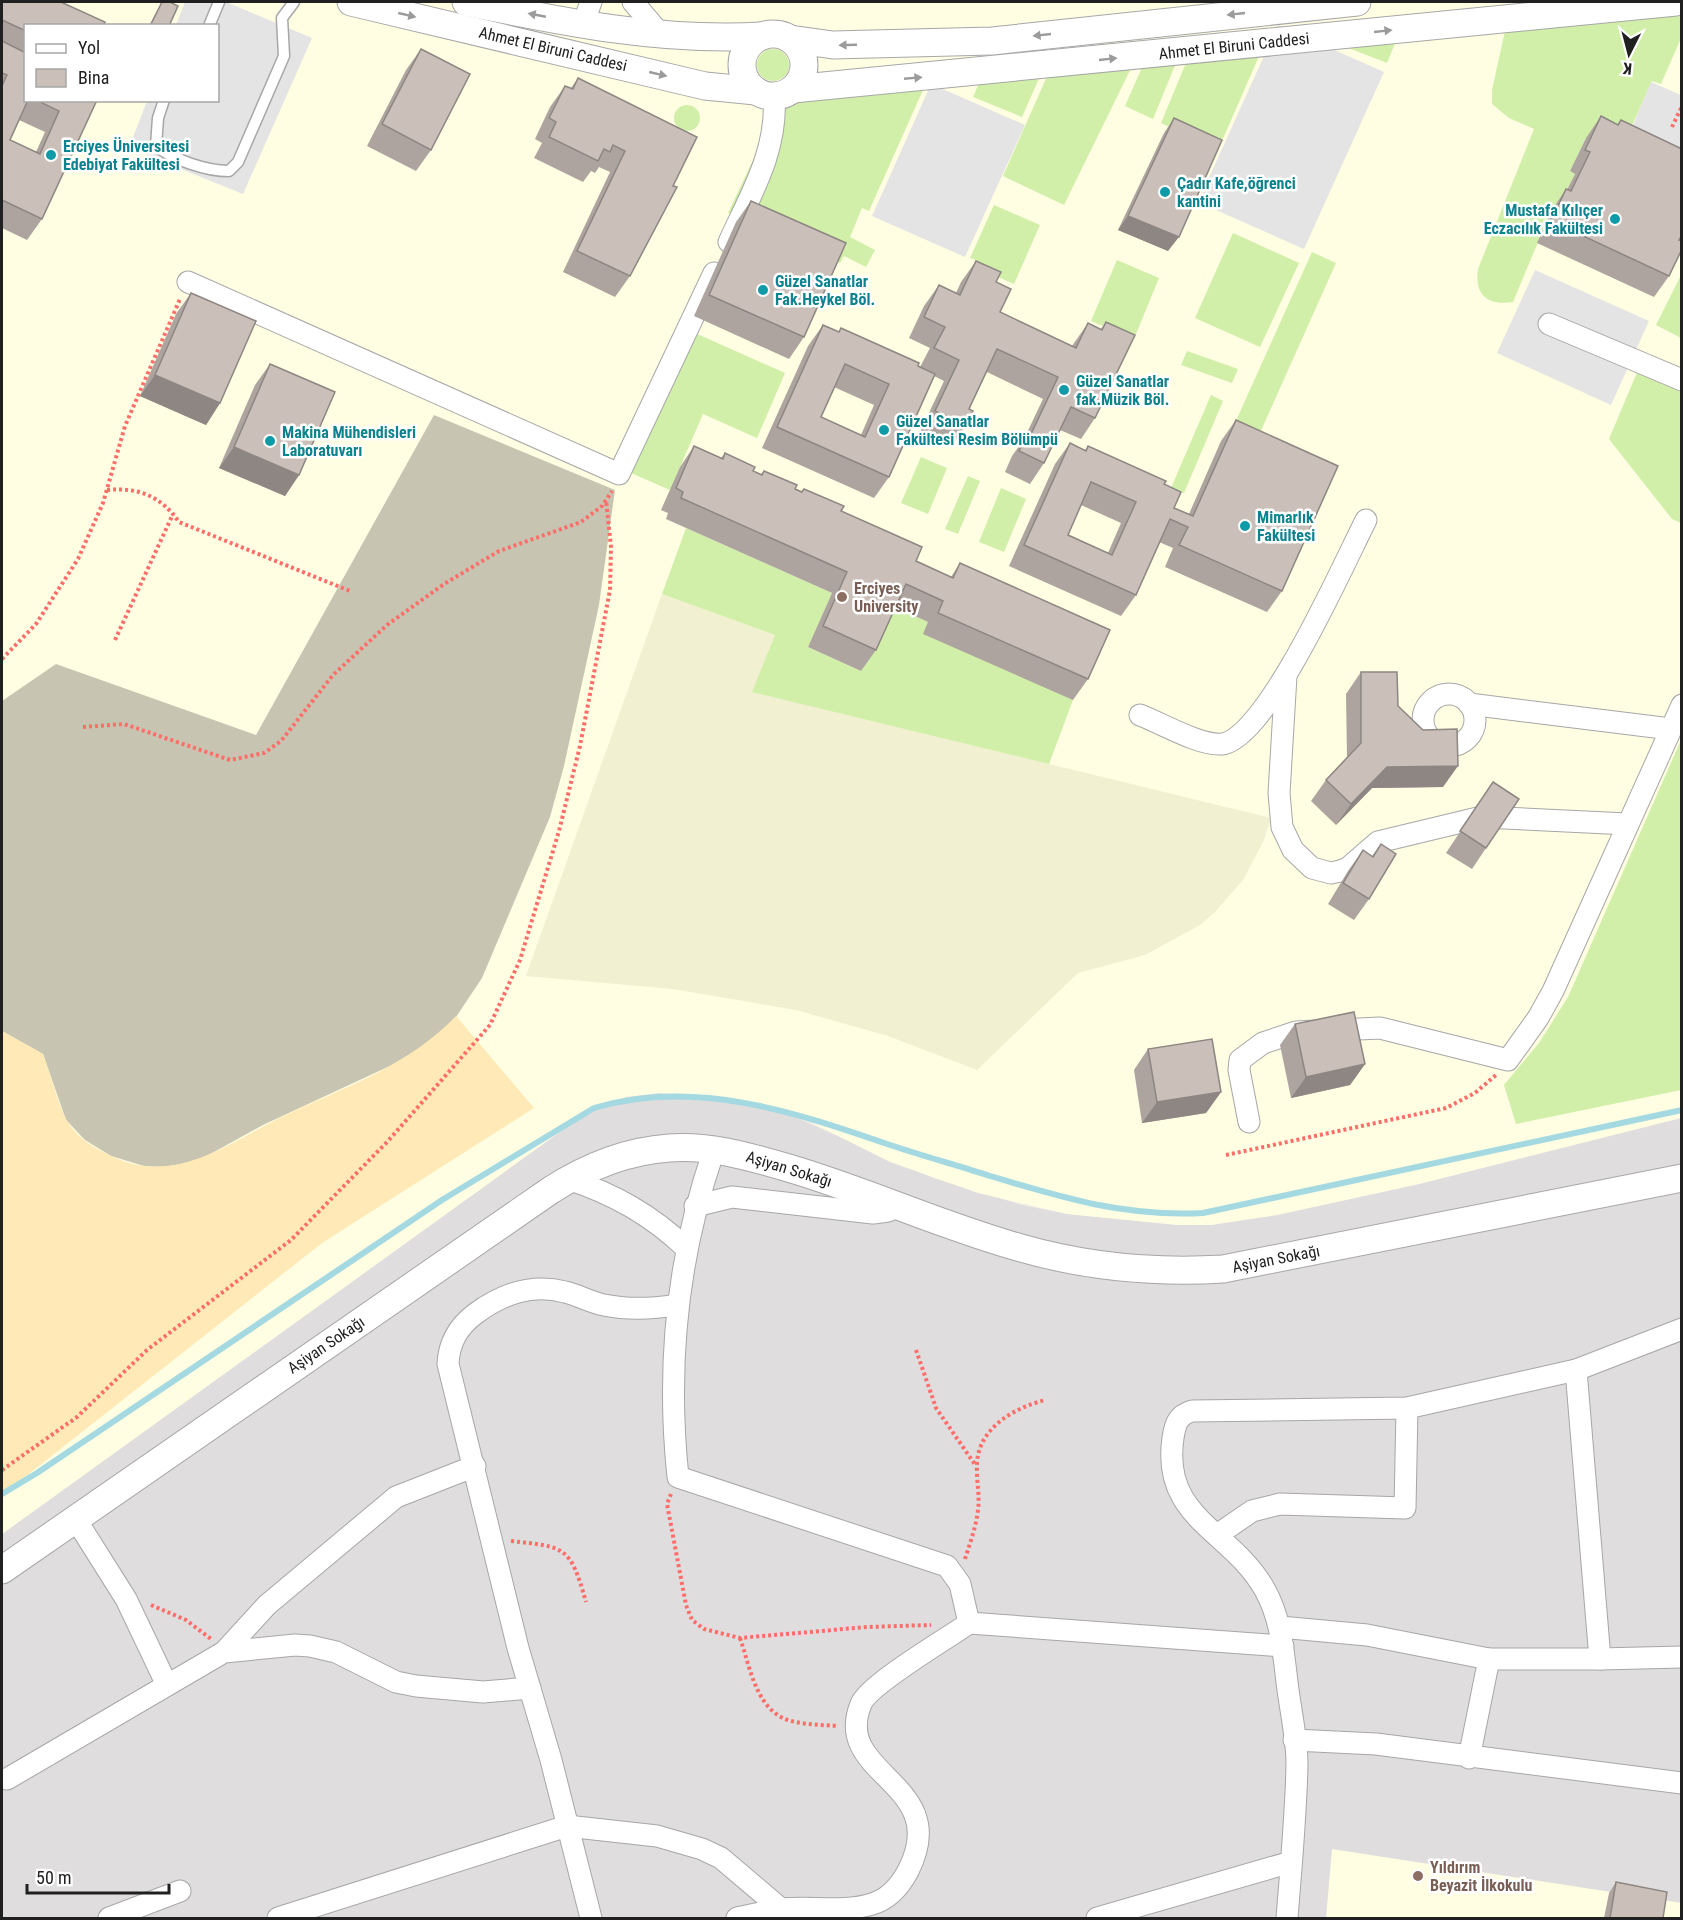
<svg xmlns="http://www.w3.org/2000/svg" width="1683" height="1920" font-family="'Roboto Condensed',sans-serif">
  <rect width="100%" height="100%" fill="#f2ede6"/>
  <path fill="#dfdddd" d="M659,1093L727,1098L781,1111L933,1178L1022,1205L1067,1214L1178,1225H1211L1277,1215L1419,1184L1681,1118V1918H2V1534L589,1111L626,1097Z"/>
  <g fill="#fffde2" fill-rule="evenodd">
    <path d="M2,2H1681V1118L1419,1184L1277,1215L1211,1225H1178L1067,1214L978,1193L890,1162L808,1121L754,1104L701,1095L659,1093L626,1097L589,1111L2,1534ZM26,26H218V100H26Z"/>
    <path d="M1332,1849L1682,1903L1681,1918H1326Z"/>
  </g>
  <path fill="#c7c5b1" d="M434,415L615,490L599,605L564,766L550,817L482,978L456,1017L439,1034L407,1058L263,1125L196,1162L162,1167L144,1166L111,1156L85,1140L66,1120L43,1054L2,1031V701L56,664L256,735Z"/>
  <path fill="#f1f1d1" d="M662,594L775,635L753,692L1271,818L1264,840L1243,880L1215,912L1200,925L1145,955L1078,973L977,1070L888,1036L796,1010L673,989L526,976Z"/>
  <g fill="#d1efa9">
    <path d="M1681,2V38L1661,84L1652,81L1622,148L1586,138L1570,171L1575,174L1556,213L1551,211L1513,302C1488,306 1474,295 1478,269L1534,129L1509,118L1492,104V90L1510,8Z"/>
    <path d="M1404,21L1387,63L1323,38Z"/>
    <path d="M1270,31L1218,150L1161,123L1193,46Z"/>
    <path d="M1183,46L1153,119L1125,106L1151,47Z"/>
    <path d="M1141,48L1064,205L1003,176L1056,56Z"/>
    <circle cx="773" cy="65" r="16"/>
    <path d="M1048,58L1022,117L973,97L989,61Z"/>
    <path d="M927,81L869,211L862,208L850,237L875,250L866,267L844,256L840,263L728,213L790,82Z"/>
    <circle cx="687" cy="118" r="13"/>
    <path d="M994,205L1040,225L1014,284L973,266L976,260L970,258Z"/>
    <path d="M1233,233L1299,263L1260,347L1195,318Z"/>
    <path d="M1312,252L1336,263L1251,453L1226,443Z"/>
    <path d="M1117,260L1159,278L1134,339L1091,321Z"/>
    <path d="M1681,275V338L1656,325Z"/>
    <path d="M686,329L785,373L757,438L703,414L670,490L624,470Z"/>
    <path d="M1187,351L1238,369L1232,383L1181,365Z"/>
    <path d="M1641,363L1681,380V523L1672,519L1609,439Z"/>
    <path d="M1211,395L1223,401L1184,493L1171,488Z"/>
    <path d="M921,457L947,468L928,514L901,503Z"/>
    <path d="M968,476L980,481L958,534L945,529Z"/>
    <path d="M1001,488L1026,499L1004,552L979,542Z"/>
    <path d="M686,528L832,593L808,647L861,671L891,605L928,622L1073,700L1049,764L752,692L775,635L662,594Z"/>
    <path d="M1681,740V1090L1516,1124L1504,1085L1539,1043L1568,997Z"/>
  </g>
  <path fill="#ffeab7" d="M456,1016L534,1108L322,1243L2,1495V1031L43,1054C51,1075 56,1099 66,1119C74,1135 91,1146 107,1154C176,1190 231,1140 292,1112C351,1085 410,1064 456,1016Z"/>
  <g fill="#e4e4e4">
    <path d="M185,2H226L312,38L243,194L129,148L147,101L218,100V26L176,25Z"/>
    <path d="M1278,25L1384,72L1304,249L1198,202Z"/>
    <path d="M1651,82L1681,95V174L1623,149Z"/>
    <path d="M931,84L1025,125L965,257L872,216Z"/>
    <path d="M1535,270L1649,321L1611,405L1497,353Z"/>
  </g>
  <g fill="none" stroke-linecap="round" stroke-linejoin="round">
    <path stroke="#a4d9e2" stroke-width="6" d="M2,1494L37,1473L442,1200L594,1108C694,1078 795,1112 890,1145C923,1156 956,1165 990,1176C1063,1198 1125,1217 1203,1213L1682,1110"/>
    <defs>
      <g id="service">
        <path d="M209,26L219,2"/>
        <path d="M164,100L158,118L156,146C174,160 206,171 229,171L238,162L284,56L282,18L294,2"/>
      </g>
      <g id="minor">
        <path d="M633,2L661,35"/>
        <path d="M583,24L591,2"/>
        <path d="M729,242C751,194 778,150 774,96"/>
        <path d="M188,282L619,474L714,273"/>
        <path d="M1549,324L1682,380"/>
        <path d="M1286,676L1279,793L1282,827L1293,850L1312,868L1331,873L1340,871L1348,868L1378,842L1482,817L1628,824"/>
        <circle cx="1449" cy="720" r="26"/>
        <path d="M1469,704L1671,729"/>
        <path d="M1140,715C1161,723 1200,746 1222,744C1267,738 1344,563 1366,520"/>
        <path d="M1249,1122L1239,1070L1240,1060L1263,1043L1296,1032L1380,1028L1508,1060L1538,1018L1553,991L1682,705"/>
        <path d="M714,1150C677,1257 666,1364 678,1477L947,1566L960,1584L969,1623L1283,1646"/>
        <path d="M568,1179C614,1194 651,1215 686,1248"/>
        <path d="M695,1206L732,1197L873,1213L888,1211L899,1206"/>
        <path d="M75,1518L126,1599L167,1685"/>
        <path d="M1217,1535L1252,1511L1280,1504L1405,1508L1407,1408"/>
        <path d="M1280,1627L1367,1635L1489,1659H1600L1576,1370"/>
        <path d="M224,1652L267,1605L396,1497L475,1466"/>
        <path d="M1600,1659L1682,1657"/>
        <path d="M1294,1740L1376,1744L1682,1783"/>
        <path d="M1469,1758L1489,1659"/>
        <path d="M7,1779L224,1652L295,1645L310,1646L336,1652L396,1682L416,1686L483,1692L530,1688"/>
        <path d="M109,1918L180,1891"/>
        <path d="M278,1918L567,1826L657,1836L702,1849L721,1858L781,1909"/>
        <path d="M591,1918L551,1760L518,1648L448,1364C449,1342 458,1327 475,1314C502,1294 531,1283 565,1292C578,1295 590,1302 604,1305C628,1310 652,1309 676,1305"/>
        <path d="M737,1918C752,1915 767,1911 782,1909C811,1906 844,1913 872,1904C889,1899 900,1886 908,1871C954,1782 831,1776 861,1704C869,1684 947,1639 969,1623"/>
        <path d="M1097,1918L1291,1862"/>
        <path d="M1287,1918C1291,1867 1296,1815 1297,1764C1297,1737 1290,1709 1287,1682C1283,1649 1281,1619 1265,1590C1232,1530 1161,1519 1173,1438C1175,1424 1178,1415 1192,1411L1407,1408L1576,1370L1682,1329"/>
      </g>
      <g id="tertiary">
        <path d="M351,2L705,86L756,91"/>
        <path d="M466,2C564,22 661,42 762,36"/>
        <circle cx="773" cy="65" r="31"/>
        <path d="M790,39L833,45L992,41L1357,2"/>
        <path d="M793,89L1676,2"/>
        <path d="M2,1570L551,1190C587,1167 626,1151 669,1148C709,1145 747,1156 785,1167C865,1190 941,1226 1021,1248C1087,1267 1154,1273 1223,1269L1682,1178"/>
      </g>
    </defs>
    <use href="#service" stroke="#a7a7a7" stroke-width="13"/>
    <use href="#minor" stroke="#a7a7a7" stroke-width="23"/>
    <use href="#tertiary" stroke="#a7a7a7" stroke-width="29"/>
    <g stroke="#ff6d6a" stroke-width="4" stroke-dasharray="3 3" stroke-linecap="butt">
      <path d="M1672,127L1682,106"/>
      <path d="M107,490C138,487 161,496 179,522L350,591"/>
      <path d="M115,640L173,514"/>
      <path d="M2,659L36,624L78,559L103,503L125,426L180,299"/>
      <path d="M83,727L124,724L230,760L264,753L281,741L333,675L387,625L444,584L499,551L581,522L602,506L612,491"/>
      <path d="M1226,1155L1446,1108L1475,1093L1496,1075"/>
      <path d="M916,1350L936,1408L976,1466"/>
      <path d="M2,1470L77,1417L147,1350L291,1240L388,1141L490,1025L520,960L559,831L580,746L610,590L611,547L606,500"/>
      <path d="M671,1494L667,1504L686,1605L692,1620L704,1629L740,1638L867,1627L931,1625"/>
      <path d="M511,1541C566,1547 570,1546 586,1602"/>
      <path d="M965,1559C970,1543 976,1527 978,1510C980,1494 976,1479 977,1464C978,1428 1015,1407 1046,1400"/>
      <path d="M151,1605L186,1620L211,1639"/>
      <path d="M740,1638C751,1670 757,1716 796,1722C810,1725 824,1725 838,1726"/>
    </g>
    <use href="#service" stroke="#fff" stroke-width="10"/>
    <use href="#minor" stroke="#fff" stroke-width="21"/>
    <use href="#tertiary" stroke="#fff" stroke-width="27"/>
  </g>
  <g fill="#aea49f" fill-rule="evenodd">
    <path d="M2,2L26,26V100H97L42,219L27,240L2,228ZM19,120L45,132L36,152L10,140Z"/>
    <path d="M162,2H170L169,26H149Z"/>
    <path d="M421,49L431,150L416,171L367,146L406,70Z"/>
    <path d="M578,78L697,137L630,276L615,297L563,272L610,172L599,167L595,173L591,171L583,182L534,158L542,143L535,139L550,107L565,86L571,88Z"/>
    <path d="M1601,116L1618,125L1621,120L1679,240L1669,276L1654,297L1537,243L1552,210L1566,189L1567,190L1575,174L1570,171L1586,138Z"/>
    <path d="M1174,118L1168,251L1118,230L1164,133Z"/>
    <path d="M751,201L804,337L789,359L694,316L736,222Z"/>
    <path d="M976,261L996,282L1000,312L1072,346L1088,323L1101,329L1106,322L1095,418L1081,439L1060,430L1044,463L1030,484L1005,472L1012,456L1024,439L1043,399L987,372L969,409L966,426L951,447L920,432L944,381L934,376L889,477L874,498L762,448L808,346L823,325L839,332L841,328L920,367L930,348L909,338L924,306L939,285L956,293L961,282ZM834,387L874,405L861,435L821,417Z"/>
    <path d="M191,293L220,403L206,425L140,396L176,314Z"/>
    <path d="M270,364L299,475L285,496L219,468L255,385Z"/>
    <path d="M1236,420L1282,591L1267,612L1165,567L1173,548L1159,542L1136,595L1121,616L1009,566L1055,464L1070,443L1085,450L1088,446L1164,484L1174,508L1189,514L1221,441ZM1081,505L1121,523L1108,553L1068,535Z"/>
    <path d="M694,446L721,458L725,453L753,471L761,474L764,471L802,492L804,489L841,511L916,561L951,577L960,563L1088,679L1073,700L923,634L928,622L895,607L876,650L861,671L808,647L832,593L666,519L668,513L661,510L680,467Z"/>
    <path d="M1361,672L1398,706L1443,787L1372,788L1336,825L1311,801L1326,780L1347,758L1346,694Z"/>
    <path d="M1493,782L1486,848L1472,869L1446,853Z"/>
    <path d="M1381,844L1369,899L1354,920L1328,904L1348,871L1363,850L1372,856Z"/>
    <path d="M1295,1024L1365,1064L1350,1085L1291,1098L1280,1045Z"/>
    <path d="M1148,1049L1221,1092L1206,1113L1142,1123L1134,1070Z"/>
    <path d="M1616,1882L1663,1918H1604L1609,1893Z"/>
  </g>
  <g fill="#8d8682">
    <path d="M1128,216L1179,237L1168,251L1118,230Z"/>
    <path d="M155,375L220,403L206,425L140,396Z"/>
    <path d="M234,447L299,475L285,496L219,468Z"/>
    <path d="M1458,766L1443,787L1372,788L1336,825L1351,804L1387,767Z"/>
    <path d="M1365,1064L1350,1085L1291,1098L1306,1077Z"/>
    <path d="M1221,1092L1206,1113L1142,1123L1157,1102Z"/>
  </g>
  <g fill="#cabfb9" stroke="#8d8682" stroke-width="1.5" fill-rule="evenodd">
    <path d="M2,2H61L105,22L103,26H26V31L2,20Z"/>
    <path d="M162,2H170L178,6L169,26H150Z"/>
    <path d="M2,41L26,53V100H28L10,140L40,154L59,111L36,100H97L42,219L2,200V86L7,75L2,73Z"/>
    <path d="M421,49L470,74L431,150L382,124Z"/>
    <path d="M578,78L697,137L673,186L677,187L630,276L577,251L625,151L613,145L610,152L604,149L598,161L549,137L556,122L549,118L565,86L573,89Z"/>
    <path d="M1601,116L1618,125L1621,120L1682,149V235L1679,240L1682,241V249L1669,276L1551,221L1566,189L1571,191L1590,152L1585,150Z"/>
    <path d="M1174,118L1222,140L1179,237L1128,216Z"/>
    <path d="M751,201L846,243L804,337L709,295Z"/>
    <path d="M976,261L1001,272L996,282L1011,289L1000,312L1076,348L1088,323L1102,330L1106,322L1135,335L1095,418L1071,407L1044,463L1019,451L1027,435L1030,436L1058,377L997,349L969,409L973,411L966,426L935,411L959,360L934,348L945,327L924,317L939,285L960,295Z"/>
    <path d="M191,293L256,321L220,403L155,375Z"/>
    <path d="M823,325L839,332L841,328L919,363L918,366L935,374L889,477L777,427ZM845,364L889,384L865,437L821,417Z"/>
    <path d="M270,364L335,392L299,475L234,447Z"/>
    <path d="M1236,420L1338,466L1282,591L1179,545L1188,527L1170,519L1136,595L1024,545L1070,443L1086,451L1088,446L1166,481L1164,484L1181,492L1174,508L1193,516ZM1091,482L1136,502L1112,555L1068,535Z"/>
    <path d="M694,446L723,459L725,453L755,467L753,471L762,475L764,471L797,485L795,489L802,492L804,489L844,506L841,511L922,547L916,561L953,578L960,563L1110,630L1088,679L938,613L943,601L906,584L876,650L823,626L847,572L681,498L683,492L676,488Z"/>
    <path d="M1361,672H1397L1398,706L1423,730L1457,729L1458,766L1387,767L1351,804L1326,780L1361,743Z"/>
    <path d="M1493,782L1519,799L1486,848L1460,831Z"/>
    <path d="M1381,844L1396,854L1369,899L1343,883L1363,850L1373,857Z"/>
    <path d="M1354,1012L1365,1064L1306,1077L1295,1024Z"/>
    <path d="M1212,1039L1221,1092L1157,1102L1148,1049Z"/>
    <path d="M1616,1882L1667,1892L1663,1918H1610Z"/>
  </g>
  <defs><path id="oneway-solid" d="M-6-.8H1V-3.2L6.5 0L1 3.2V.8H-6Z" transform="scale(1.5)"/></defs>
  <g fill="#9b9b9b">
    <use href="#oneway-solid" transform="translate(1236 14) rotate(174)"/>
    <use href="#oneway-solid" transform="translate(407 15) rotate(13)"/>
    <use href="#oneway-solid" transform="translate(537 15) rotate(-169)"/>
    <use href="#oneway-solid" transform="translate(1383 31) rotate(-6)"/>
    <use href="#oneway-solid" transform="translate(1042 35) rotate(174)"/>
    <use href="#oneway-solid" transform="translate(848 45) rotate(178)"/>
    <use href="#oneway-solid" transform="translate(1108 59) rotate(-6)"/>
    <use href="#oneway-solid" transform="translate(658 74) rotate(13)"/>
    <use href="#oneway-solid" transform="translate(913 78) rotate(-5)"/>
  </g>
  <g fill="#0f9aa8" stroke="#fff" stroke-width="2">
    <circle cx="51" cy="155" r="6"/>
    <circle cx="1165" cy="192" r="6"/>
    <circle cx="1615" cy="219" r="6"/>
    <circle cx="763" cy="290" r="6"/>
    <circle cx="1064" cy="390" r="6"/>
    <circle cx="884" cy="430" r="6"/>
    <circle cx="270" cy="441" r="6"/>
    <circle cx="1245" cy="526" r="6"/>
  </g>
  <g fill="#8d6e63" stroke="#fff" stroke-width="2">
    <circle cx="842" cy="597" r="6"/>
    <circle cx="1418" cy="1876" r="6"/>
  </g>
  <g text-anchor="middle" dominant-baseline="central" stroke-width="5" stroke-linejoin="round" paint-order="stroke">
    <g font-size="16" fill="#202020" stroke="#fff">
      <text transform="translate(1234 46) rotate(-6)">Ahmet El Biruni Caddesi</text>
      <text transform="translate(553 49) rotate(13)">Ahmet El Biruni Caddesi</text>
      <text transform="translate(789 1169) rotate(17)">Aşiyan Sokağı</text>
      <text transform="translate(1276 1259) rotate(-11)">Aşiyan Sokağı</text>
      <text transform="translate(326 1345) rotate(-34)">Aşiyan Sokağı</text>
    </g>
    <g font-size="16" font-weight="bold" fill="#0d838f" stroke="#fff" text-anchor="start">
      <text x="63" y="146">Erciyes Üniversitesi<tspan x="63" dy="18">Edebiyat Fakültesi</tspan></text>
      <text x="1177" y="183">Çadır Kafe,öğrenci<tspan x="1177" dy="18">kantini</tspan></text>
      <text x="1603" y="210" text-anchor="end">Mustafa Kılıçer<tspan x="1603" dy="18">Eczacılık Fakültesi</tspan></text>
      <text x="775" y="281">Güzel Sanatlar<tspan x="775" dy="18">Fak.Heykel Böl.</tspan></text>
      <text x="1076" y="381">Güzel Sanatlar<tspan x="1076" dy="18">fak.Müzik Böl.</tspan></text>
      <text x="896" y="421">Güzel Sanatlar<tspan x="896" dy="18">Fakültesi Resim Bölümpü</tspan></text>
      <text x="282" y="432">Makina Mühendisleri<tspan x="282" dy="18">Laboratuvarı</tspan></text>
      <text x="1257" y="517">Mimarlık<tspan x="1257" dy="18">Fakültesi</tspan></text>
    </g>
    <g font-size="16" font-weight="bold" fill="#785e54" stroke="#fff" text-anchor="start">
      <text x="854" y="588">Erciyes<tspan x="854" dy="18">University</tspan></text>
      <text x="1430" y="1867">Yıldırım<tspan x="1430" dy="18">Beyazit İlkokulu</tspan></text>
    </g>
  </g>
  <rect width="1683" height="1920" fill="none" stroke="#202020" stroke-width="6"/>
  <rect x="24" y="24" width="195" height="78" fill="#ffffff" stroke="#a6a6a6" stroke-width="1.5"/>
  <rect x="36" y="44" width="30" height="9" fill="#ffffff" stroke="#a6a6a6" stroke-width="1.5"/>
  <text x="78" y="54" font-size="18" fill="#202020">Yol</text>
  <rect x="36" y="69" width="30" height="18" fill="#cabfb9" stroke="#a6a6a6" stroke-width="1.5"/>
  <text x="78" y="84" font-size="18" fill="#202020">Bina</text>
  <g transform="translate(1629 54) rotate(186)" stroke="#ffffff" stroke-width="4.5" paint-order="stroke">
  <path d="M0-4.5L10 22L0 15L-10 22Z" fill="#202020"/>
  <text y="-9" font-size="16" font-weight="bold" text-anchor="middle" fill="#202020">K</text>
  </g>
  <path d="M27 1884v9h142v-9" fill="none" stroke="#202020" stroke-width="3"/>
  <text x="36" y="1884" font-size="18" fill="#202020" stroke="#ffffff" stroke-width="4.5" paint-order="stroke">50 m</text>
</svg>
